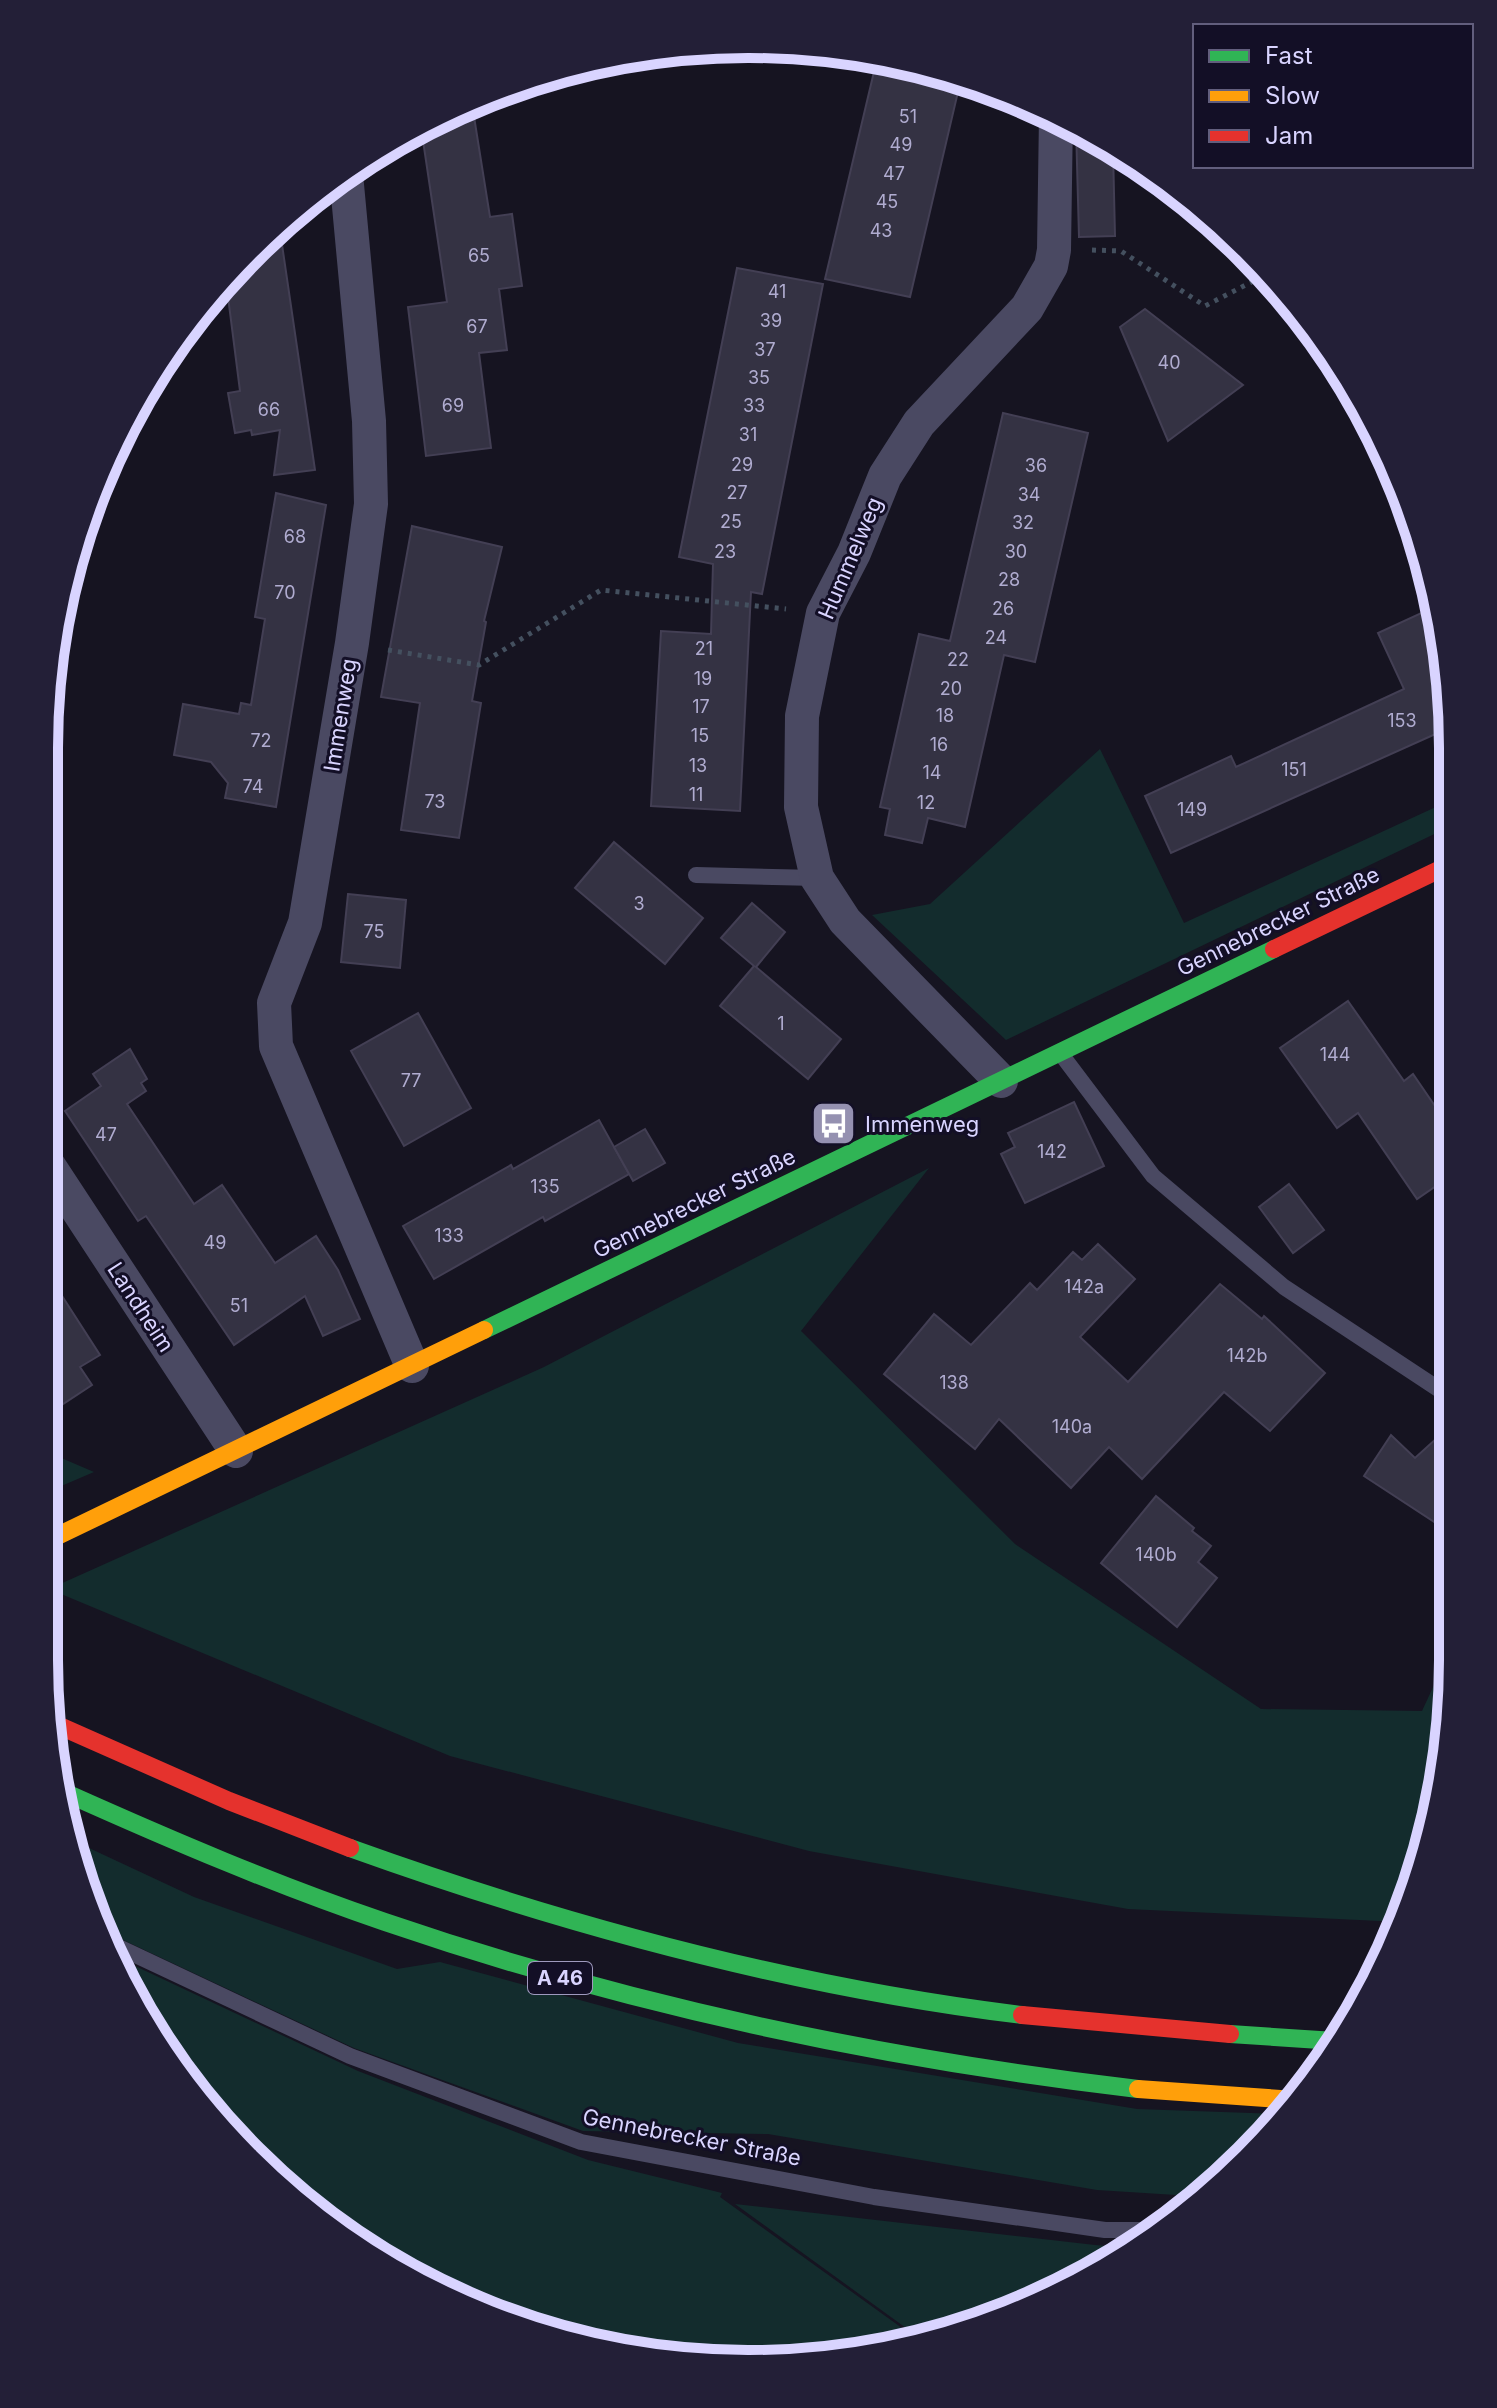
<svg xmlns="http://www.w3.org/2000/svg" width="1497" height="2408" font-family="Inter,sans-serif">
  <rect width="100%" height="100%" fill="#161421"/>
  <g fill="#132c2d">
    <path d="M1100,749L1184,923L1451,800V826L1006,1040L872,915L930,904Z"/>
    <path d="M929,1168L801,1331L1015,1544L1261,1709L1422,1711L1447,1657V1751L1401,1922L1128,1909L809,1851L450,1756L49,1589L544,1367Z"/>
    <path d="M45,1451L94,1472L45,1493Z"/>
    <path d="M74,1841L194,1897L397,1969L440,1962L738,2043L1137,2109L1280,2114L1192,2196L1097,2190L768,2134L583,2131L354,2048L104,1931L81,1886Z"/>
    <path d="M116,1957L358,2071L588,2160L722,2193L720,2197L920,2341L748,2364L522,2326L320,2219L163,2051Z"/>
    <path d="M735,2204L1095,2245L1134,2248L931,2340L924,2341Z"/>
  </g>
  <g fill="#343243" stroke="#433f54" stroke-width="2">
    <path d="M877,59L931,68L961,79L910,297L825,279Z"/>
    <path d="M472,104L490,217L512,214L522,286L499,289L507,350L479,353L491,448L426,456L408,307L447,302L421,127Z"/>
    <path d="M1076,127L1113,150L1115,236L1079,237Z"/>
    <path d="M279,224L315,470L274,475L280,430L252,435L251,430L235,433L228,393L240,391L226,281Z"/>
    <path d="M737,268L823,284L762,594L751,592L740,811L651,806L661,631L711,634L713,564L679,557Z"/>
    <path d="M1145,309L1243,385L1168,441L1120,327Z"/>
    <path d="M1003,413L1088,433L1035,662L1004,655L965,827L928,818L922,843L885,835L890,809L880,807L919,634L950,641Z"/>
    <path d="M276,493L326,505L276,807L225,798L228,783L211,762L174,755L183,704L239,714L241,703L251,705L265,619L255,617Z"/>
    <path d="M412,526L502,547L484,621L486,622L472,701L481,703L459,838L401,830L420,703L381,697Z"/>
    <path d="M1430,609L1439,628L1451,702V727L1171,853L1145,796L1231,756L1236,767L1404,689L1378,633Z"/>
    <path d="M614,842L703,918L665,964L575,888Z"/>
    <path d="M348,894L406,900L400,968L341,962Z"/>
    <path d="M752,903L785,932L756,967L841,1039L808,1079L720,1006L754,966L721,938Z"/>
    <path d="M1348,1001L1404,1081L1413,1074L1450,1128L1449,1177L1417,1199L1358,1113L1337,1128L1280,1048Z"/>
    <path d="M418,1013L471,1108L404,1146L351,1051Z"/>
    <path d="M130,1049L147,1079L141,1083L146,1091L127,1104L194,1204L222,1185L275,1263L316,1236L338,1270L360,1319L323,1336L305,1296L234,1345L146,1216L138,1221L65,1111L101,1086L93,1074Z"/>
    <path d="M1074,1102L1104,1166L1025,1203L1001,1154L1015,1147L1008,1133Z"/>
    <path d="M599,1120L629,1174L545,1221L543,1217L434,1279L403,1226L511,1165L513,1169Z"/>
    <path d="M645,1129L665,1163L633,1181L614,1147Z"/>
    <path d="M1289,1184L1324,1230L1293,1253L1259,1207Z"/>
    <path d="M1098,1244L1135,1279L1080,1337L1128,1382L1220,1284L1262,1319L1264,1316L1325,1373L1270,1431L1224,1392L1142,1479L1109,1447L1071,1488L999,1419L975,1449L884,1374L934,1314L971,1345L1030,1283L1037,1290L1073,1252L1082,1260Z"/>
    <path d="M46,1271L100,1355L80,1367L92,1385L63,1404L51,1386L46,1389Z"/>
    <path d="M1448,1428V1531L1364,1476L1391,1435L1415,1458Z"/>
    <path d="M1156,1496L1194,1528L1192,1531L1211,1546L1198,1562L1217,1578L1177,1627L1101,1563Z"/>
  </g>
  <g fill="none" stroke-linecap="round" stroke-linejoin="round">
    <g stroke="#44505f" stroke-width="5" stroke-dasharray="4 6" stroke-linecap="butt">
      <path d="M1092,250L1121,251L1205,306L1267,274"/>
      <path d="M1366,416L1367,415"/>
      <path d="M388,650L479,665L601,590L786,609"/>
    </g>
    <g stroke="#4a4962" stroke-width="16">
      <path d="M696,875L817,878"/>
      <path d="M1061,1054L1153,1176L1284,1287L1449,1396"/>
      <path d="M110,1943L350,2056L581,2142L874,2197L1105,2230H1156"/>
    </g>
    <g stroke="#4a4962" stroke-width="34">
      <path d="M346,174L369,421L371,504L352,643L305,923L274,1003L276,1046L412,1366"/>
      <path d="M1001,1081L845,921L817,878L801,807L802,716L823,613L854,553L885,476L919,423L1027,308L1051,266L1054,250L1056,115"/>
      <path d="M47,1163L236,1451"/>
    </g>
    <g stroke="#30b455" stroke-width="18">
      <path d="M484,1330L1274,949"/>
      <path d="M66,1793C171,1840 276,1885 385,1922C627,2005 883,2059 1138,2089"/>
      <path d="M350,1848C567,1926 793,1987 1022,2015"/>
      <path d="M1230,2034L1335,2041"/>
    </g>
    <g stroke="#ff9f0a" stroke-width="18">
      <path d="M45,1542L484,1330"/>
      <path d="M1138,2089L1295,2100"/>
    </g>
    <g stroke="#e5322d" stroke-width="18">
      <path d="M1274,949L1451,864"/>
      <path d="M55,1724L229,1801L350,1848"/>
      <path d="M1022,2015L1230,2034"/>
    </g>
  </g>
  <defs>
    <symbol id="bus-square" viewBox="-11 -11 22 22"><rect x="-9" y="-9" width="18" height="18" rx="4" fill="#9591b1" stroke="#130f26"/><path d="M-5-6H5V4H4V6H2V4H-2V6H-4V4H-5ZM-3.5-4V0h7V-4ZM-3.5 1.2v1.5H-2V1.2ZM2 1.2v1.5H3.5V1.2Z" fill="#fff"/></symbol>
  </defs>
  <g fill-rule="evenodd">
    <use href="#bus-square" x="808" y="1098" width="51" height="51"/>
  </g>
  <g text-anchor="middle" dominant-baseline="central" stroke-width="6" stroke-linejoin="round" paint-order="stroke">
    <g font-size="18" fill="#b0acd0">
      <text x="908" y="116">51</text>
      <text x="901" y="144">49</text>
      <text x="894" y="173">47</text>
      <text x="887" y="201">45</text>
      <text x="881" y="230">43</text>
      <text x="479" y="255">65</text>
      <text x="777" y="291">41</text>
      <text x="771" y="320">39</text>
      <text x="477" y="326">67</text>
      <text x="765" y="349">37</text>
      <text x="1169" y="362">40</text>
      <text x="759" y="377">35</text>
      <text x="453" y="405">69</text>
      <text x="754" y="405">33</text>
      <text x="269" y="409">66</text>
      <text x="748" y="434">31</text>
      <text x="742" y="464">29</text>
      <text x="1036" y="465">36</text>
      <text x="737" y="492">27</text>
      <text x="1029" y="494">34</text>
      <text x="731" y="521">25</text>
      <text x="1023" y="522">32</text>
      <text x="295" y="536">68</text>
      <text x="725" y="551">23</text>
      <text x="1016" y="551">30</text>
      <text x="1009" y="579">28</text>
      <text x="285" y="592">70</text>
      <text x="1003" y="608">26</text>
      <text x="996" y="637">24</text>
      <text x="704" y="648">21</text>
      <text x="958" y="659">22</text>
      <text x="703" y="678">19</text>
      <text x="951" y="688">20</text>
      <text x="701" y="706">17</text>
      <text x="945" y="715">18</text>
      <text x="1402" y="720">153</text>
      <text x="700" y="735">15</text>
      <text x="261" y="740">72</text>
      <text x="939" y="744">16</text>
      <text x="698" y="765">13</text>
      <text x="1294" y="769">151</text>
      <text x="932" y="772">14</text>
      <text x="253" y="786">74</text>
      <text x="696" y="794">11</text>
      <text x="435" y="801">73</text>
      <text x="926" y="802">12</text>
      <text x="1192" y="809">149</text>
      <text x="639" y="903">3</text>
      <text x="374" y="931">75</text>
      <text x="781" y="1023">1</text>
      <text x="1335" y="1054">144</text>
      <text x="411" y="1080">77</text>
      <text x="106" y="1134">47</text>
      <text x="1052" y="1151">142</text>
      <text x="545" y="1186">135</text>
      <text x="449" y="1235">133</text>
      <text x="215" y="1242">49</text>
      <text x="1084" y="1286">142a</text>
      <text x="239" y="1305">51</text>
      <text x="1247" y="1355">142b</text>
      <text x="954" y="1382">138</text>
      <text x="1072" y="1426">140a</text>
      <text x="1156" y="1554">140b</text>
    </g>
    <rect fill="#130f26" stroke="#9e99be" stroke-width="2" x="528" y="1962" width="64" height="32" rx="6"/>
    <g font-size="20" font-weight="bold" fill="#d9d4ff">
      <text x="560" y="1978">A 46</text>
    </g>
    <g font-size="22" fill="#d9d4ff" stroke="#130f26">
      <text transform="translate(850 558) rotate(-67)">Hummelweg</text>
      <text transform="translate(340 715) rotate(-81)">Immenweg</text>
      <text transform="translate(1278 921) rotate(-26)">Gennebrecker Straße</text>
      <text transform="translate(694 1203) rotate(-26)">Gennebrecker Straße</text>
      <text transform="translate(141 1307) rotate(57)">Landheim</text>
      <text transform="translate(692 2137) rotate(11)">Gennebrecker Straße</text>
    </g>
    <g font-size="22" fill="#d9d4ff" stroke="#130f26" text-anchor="start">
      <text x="865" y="1124">Immenweg</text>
    </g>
  </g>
  <path d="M0 0H1497V2408H0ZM748 58H749A690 690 0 0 1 1439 748V1660A690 690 0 0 1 749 2350H748A690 690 0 0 1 58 1660V748A690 690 0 0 1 748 58Z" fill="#231f37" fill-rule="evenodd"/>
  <path fill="none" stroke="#d9d4ff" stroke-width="10" d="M748 58H749A690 690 0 0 1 1439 748V1660A690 690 0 0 1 749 2350H748A690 690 0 0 1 58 1660V748A690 690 0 0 1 748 58Z"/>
  <rect x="1193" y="24" width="280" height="144" fill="#130f26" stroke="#625e7d" stroke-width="2"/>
  <rect x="1209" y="50" width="40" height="12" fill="#30b455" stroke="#625e7d" stroke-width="2"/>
  <text x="1265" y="64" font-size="24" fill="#d9d4ff">Fast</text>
  <rect x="1209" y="90" width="40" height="12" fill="#ff9f0a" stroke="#625e7d" stroke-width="2"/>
  <text x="1265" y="104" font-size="24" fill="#d9d4ff">Slow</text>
  <rect x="1209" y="130" width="40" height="12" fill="#e5322d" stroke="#625e7d" stroke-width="2"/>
  <text x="1265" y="144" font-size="24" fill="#d9d4ff">Jam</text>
</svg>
